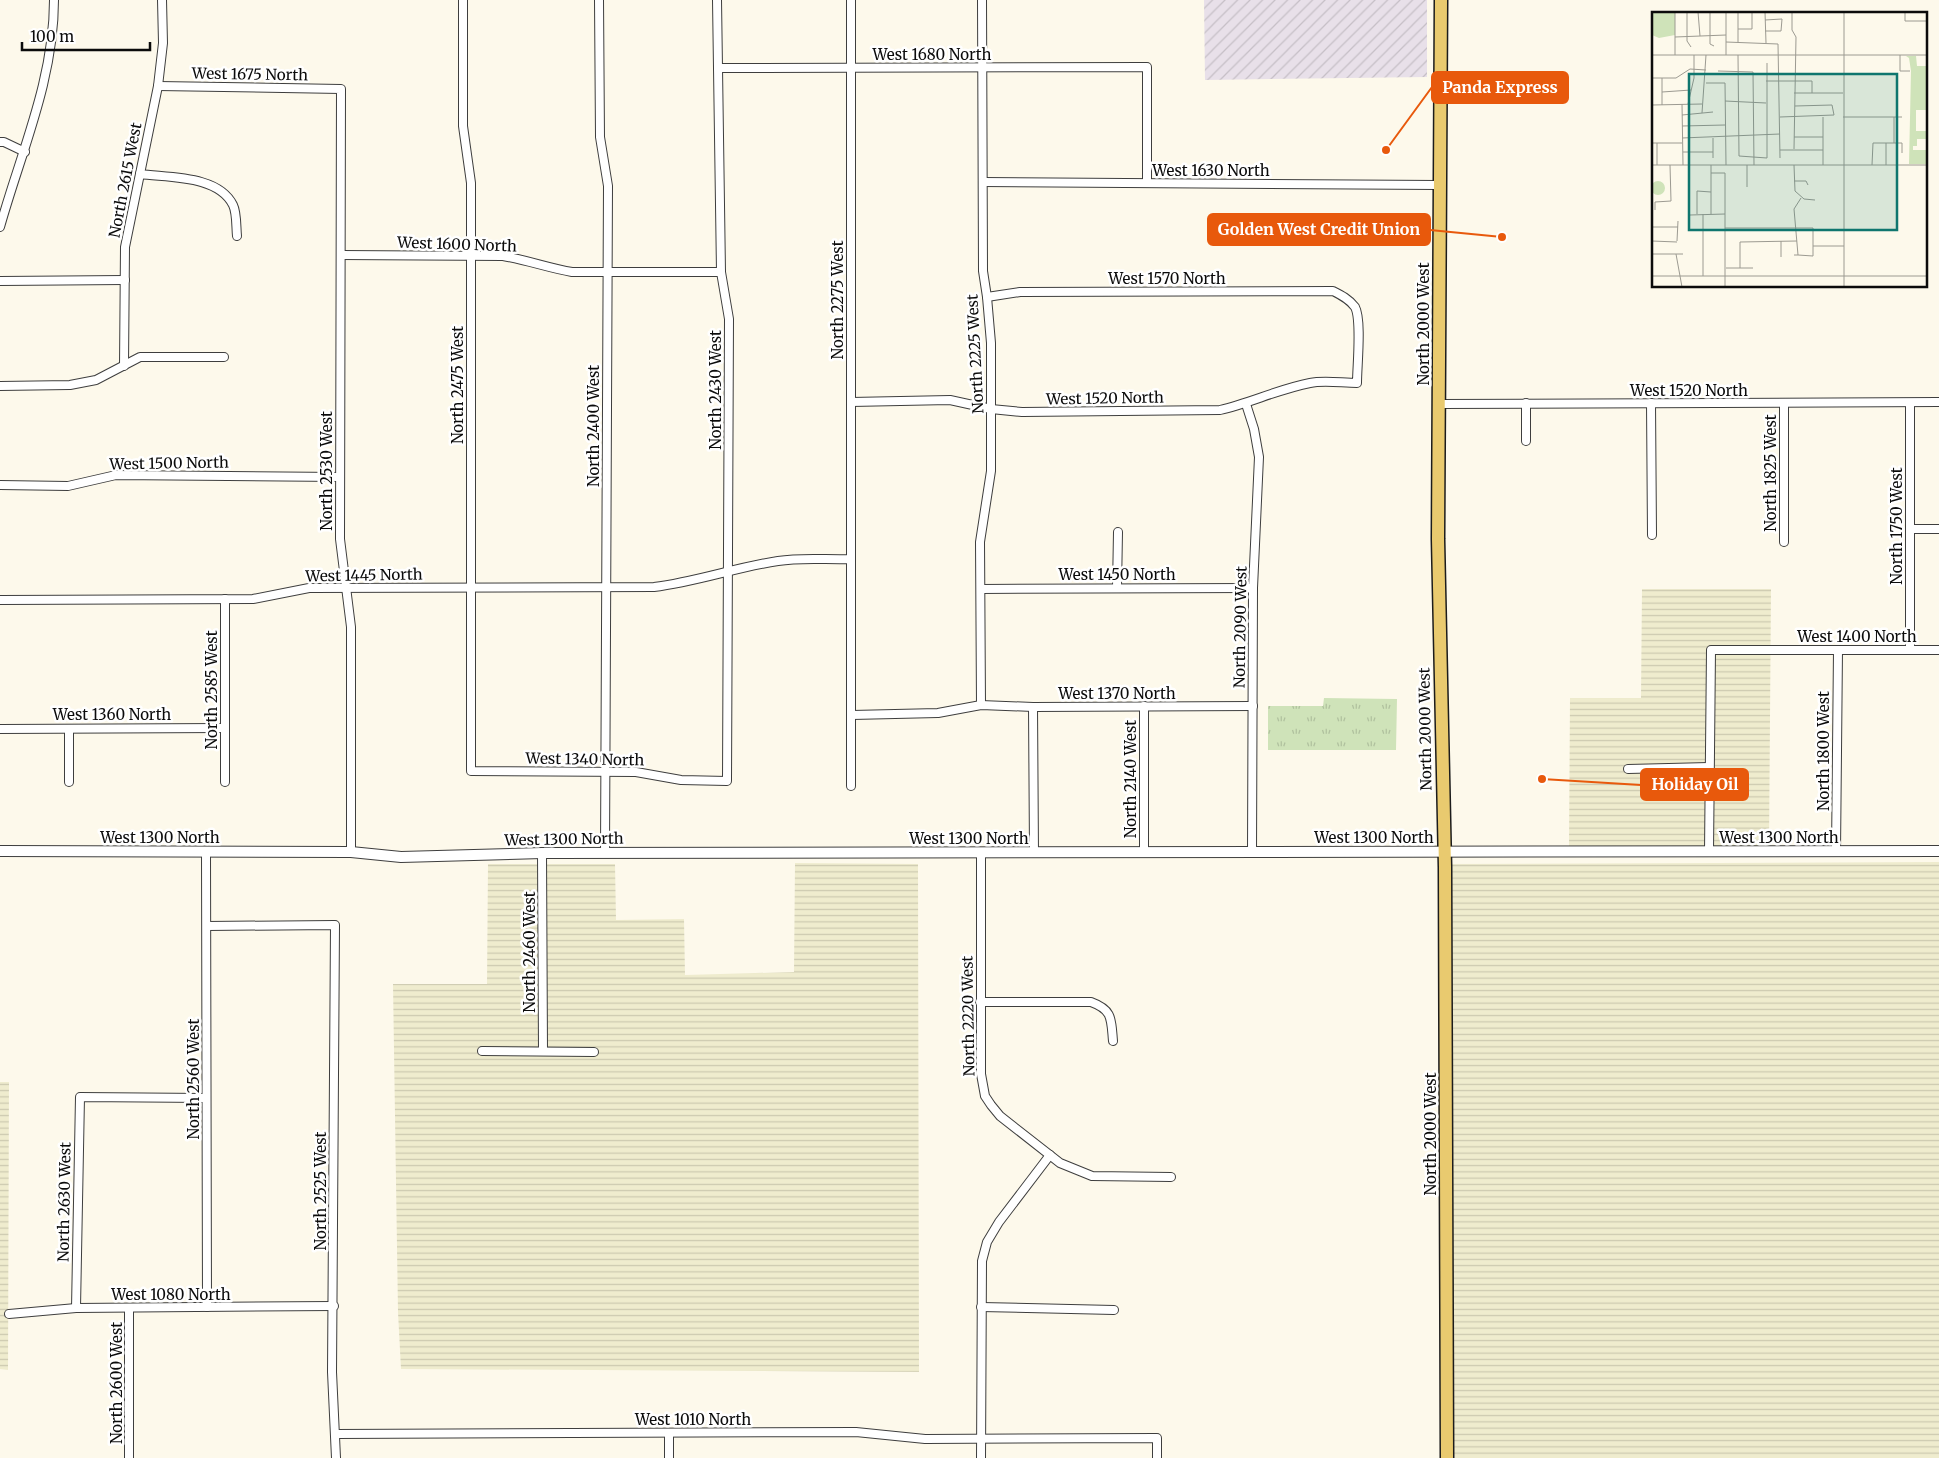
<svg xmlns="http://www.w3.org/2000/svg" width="1939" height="1458" font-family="Merriweather,serif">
  <defs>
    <pattern id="industrial-furrows" width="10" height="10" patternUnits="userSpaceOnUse" patternTransform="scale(1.25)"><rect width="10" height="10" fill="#e8e0e9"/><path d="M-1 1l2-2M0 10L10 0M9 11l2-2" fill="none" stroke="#c6bfc6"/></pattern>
    <pattern id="farmland-rules" width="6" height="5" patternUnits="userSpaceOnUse" patternTransform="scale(1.25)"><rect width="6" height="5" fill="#efecce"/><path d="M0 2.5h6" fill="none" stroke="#ccc9b0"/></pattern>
    <pattern id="grass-tufts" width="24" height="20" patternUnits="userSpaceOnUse" patternTransform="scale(1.25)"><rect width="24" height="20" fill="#cfe3b9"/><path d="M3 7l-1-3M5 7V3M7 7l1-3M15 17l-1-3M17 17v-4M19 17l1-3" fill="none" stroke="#b0c19e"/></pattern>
  </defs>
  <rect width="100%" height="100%" fill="#fdf9eb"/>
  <path fill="url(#industrial-furrows)" d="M1204,0H1427V77L1205,80Z"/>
  <g fill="url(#farmland-rules)">
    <path d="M1642,589H1771L1769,847L1569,846L1570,698H1641Z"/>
    <path d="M1939,862V1458H1440L1443,864Z"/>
    <path d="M795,863L918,864L919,1372L401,1369L398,1312L393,984H487L488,864H615L616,920L684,919L685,975L794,972Z"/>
    <path d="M0,1082H9L8,1370L0,1369Z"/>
  </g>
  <path fill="url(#grass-tufts)" d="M1324,698L1397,699L1396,750H1268V706H1323Z"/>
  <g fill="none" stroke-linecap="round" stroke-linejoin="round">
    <defs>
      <g id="minor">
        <path d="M463,0V126L471,183V771L636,772L681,780L727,781L729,319L721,272L717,0"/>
        <path d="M599,0L600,137L608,186L605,853"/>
        <path d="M851,0V786"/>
        <path d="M718,68L1147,67V183"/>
        <path d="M158,86L341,89L340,539L351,627V852"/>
        <path d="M0,142H4L25,152"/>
        <path d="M140,174C169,178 218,175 233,205C237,213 236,227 237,236"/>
        <path d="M983,182L1439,185"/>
        <path d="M0,227C21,152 54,80 54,0"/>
        <path d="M341,255L503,256C527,260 549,268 572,272H721"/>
        <path d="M0,281L125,280"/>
        <path d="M124,366L125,247L158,86L163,43L162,0"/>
        <path d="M0,386L70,385L96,380L140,357H224"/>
        <path d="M851,402L950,400L991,409L1022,412L1220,410C1250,403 1279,389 1310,383C1324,380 1342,383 1357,383C1357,366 1362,320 1355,307C1349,299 1341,295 1333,291L1020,292L987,297"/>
        <path d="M1526,403V441"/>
        <path d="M1651,403L1652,535"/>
        <path d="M1784,403V542"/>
        <path d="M1910,403V650"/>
        <path d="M1246,404L1254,429L1259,457L1253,588L1252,852"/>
        <path d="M1439,404L1939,402"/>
        <path d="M0,485L68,486L116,475L340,477"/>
        <path d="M1910,529H1939"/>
        <path d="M1117,588L1118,532"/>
        <path d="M981,589L1253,588"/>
        <path d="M225,599V782"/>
        <path d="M0,600L253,599L309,588L654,587C696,582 737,567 778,561C802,557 828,560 851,559"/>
        <path d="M981,705L980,542L991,471V343L987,297L983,271L982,0"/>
        <path d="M1144,706V853"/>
        <path d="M1033,707L1034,853"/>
        <path d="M852,715L938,713L981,705L1033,707L1253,706"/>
        <path d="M0,729L224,728"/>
        <path d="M69,729V782"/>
        <path d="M1628,769L1709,767"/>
        <path d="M206,852L207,1307"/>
        <path d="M1709,852L1711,650H1939"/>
        <path d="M1836,852L1838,650"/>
        <path d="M542,853L543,1051"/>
        <path d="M981,853V1074L985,1096L991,1105L1000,1116L1060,1163L1092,1176L1171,1177"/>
        <path d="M207,926L335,925L332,1372L336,1458"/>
        <path d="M980,1002H1091C1113,1010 1111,1019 1113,1041"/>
        <path d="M482,1051L594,1052"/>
        <path d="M981,1307L1114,1310"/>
        <path d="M76,1308L80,1097L206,1098"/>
        <path d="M9,1314L76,1308L334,1306"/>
        <path d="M669,1433V1458"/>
        <path d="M336,1434L856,1432L925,1439L1157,1438V1458"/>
        <path d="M129,1458V1308"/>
        <path d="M981,1458L982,1261L987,1242L999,1222L1050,1155"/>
      </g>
      <path id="tertiary" d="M0,851L351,852L401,857L542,853L1939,851"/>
      <path id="primary" d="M1441,0L1438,539L1445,867L1447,1458"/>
    </defs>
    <use href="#minor" stroke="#3e3e3e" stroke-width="10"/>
    <use href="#tertiary" stroke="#3e3e3e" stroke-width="12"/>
    <use href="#primary" stroke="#1c1c1c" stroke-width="15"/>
    <use href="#minor" stroke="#fff" stroke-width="8"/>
    <use href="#tertiary" stroke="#fff" stroke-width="10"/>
    <use href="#primary" stroke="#e9ca6f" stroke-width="12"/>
  </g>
  <g text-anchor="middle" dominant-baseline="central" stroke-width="5" stroke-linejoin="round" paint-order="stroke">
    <g font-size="15" fill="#0b0b0b" stroke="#fff">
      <text x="932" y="54">West 1680 North</text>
      <text transform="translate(250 74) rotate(1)">West 1675 North</text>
      <text x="1211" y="170">West 1630 North</text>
      <text transform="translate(125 180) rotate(-79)">North 2615 West</text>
      <text transform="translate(457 244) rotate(2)">West 1600 North</text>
      <text x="1167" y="278">West 1570 North</text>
      <text transform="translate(837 300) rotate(-90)">North 2275 West</text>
      <text transform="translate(1423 324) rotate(-90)">North 2000 West</text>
      <text transform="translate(975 354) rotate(-93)">North 2225 West</text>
      <text transform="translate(457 385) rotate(-90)">North 2475 West</text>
      <text transform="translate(715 390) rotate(-90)">North 2430 West</text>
      <text x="1689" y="390">West 1520 North</text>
      <text transform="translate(1105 398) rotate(-1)">West 1520 North</text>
      <text transform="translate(593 426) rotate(-90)">North 2400 West</text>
      <text transform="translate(169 463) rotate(-1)">West 1500 North</text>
      <text transform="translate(326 471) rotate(-90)">North 2530 West</text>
      <text transform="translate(1770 473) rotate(-90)">North 1825 West</text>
      <text transform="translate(1896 526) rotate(-90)">North 1750 West</text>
      <text x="1117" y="574">West 1450 North</text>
      <text transform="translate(364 575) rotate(-1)">West 1445 North</text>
      <text transform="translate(1240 627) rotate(-89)">North 2090 West</text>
      <text x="1857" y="636">West 1400 North</text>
      <text transform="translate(211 690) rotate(-90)">North 2585 West</text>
      <text x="1117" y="693">West 1370 North</text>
      <text x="112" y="714">West 1360 North</text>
      <text transform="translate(1425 729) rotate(-91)">North 2000 West</text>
      <text transform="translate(1823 751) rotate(-90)">North 1800 West</text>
      <text transform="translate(585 759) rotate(1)">West 1340 North</text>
      <text transform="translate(1130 779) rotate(-90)">North 2140 West</text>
      <text x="160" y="837">West 1300 North</text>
      <text x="1374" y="837">West 1300 North</text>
      <text x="1779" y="837">West 1300 North</text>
      <text x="969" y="838">West 1300 North</text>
      <text transform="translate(564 839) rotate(-1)">West 1300 North</text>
      <text transform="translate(529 952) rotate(-90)">North 2460 West</text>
      <text transform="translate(968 1016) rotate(-91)">North 2220 West</text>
      <text transform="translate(193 1079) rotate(-90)">North 2560 West</text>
      <text transform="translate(1430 1134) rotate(-90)">North 2000 West</text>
      <text transform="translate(320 1191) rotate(-90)">North 2525 West</text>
      <text transform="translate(64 1202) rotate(-89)">North 2630 West</text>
      <text x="171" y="1294">West 1080 North</text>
      <text transform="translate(116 1383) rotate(-90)">North 2600 West</text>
      <text x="693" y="1419">West 1010 North</text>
    </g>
  </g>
  <g transform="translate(1652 12)">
    <rect width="275" height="275" fill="#fdf9eb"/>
    <path d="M261,98H264V119H275V127H265V134H261ZM261,138H275L274,152H261Z" fill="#cfe3b9"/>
    <path d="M0,0H23V23L7,26L0,23ZM254,44H264L265,54H275V98H261V152H257L259,59L257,46ZM-1 176a7 7 0 1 1 14 0a7 7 0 1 1-14 0Z" fill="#cfe3b9"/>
    <path fill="none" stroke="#9c9a91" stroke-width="1" d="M35,0V29L39,35M46,0L48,24M58,0V32L62,34M74,0V43M113,0L114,31M140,0V18L144,25L142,137M192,0V275M253,0V9H275M86,17H100V0M113,19H129L130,7L113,8M23,25L74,23M74,30L126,32L128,146M86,30V0M0,43H275M23,43V0M86,43L87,144L115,146V51M248,43V59H258M66,59L101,60L102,153M0,66H24L38,57L54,58M10,66V93M114,69H160V81M54,71H73L74,153M10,80L39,78M142,81H191M73,89L114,91M30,92L31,153M36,92L42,66V43M0,93L50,92M50,101L54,43M30,103L61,100M128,105L182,103L180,93L143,94M171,105V153M191,105H250M242,105V131M30,114L73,113M142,125H171M30,126L128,122M61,126V146M0,131H30M5,131V153M128,138H171M31,140H61M0,153H275M59,153V202M95,153V175M142,153L143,179L152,187L163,188M220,153L221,131H250V141M234,153V131M59,161H73V275M142,169H154L156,173M3,198V190L19,189L18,153M45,202V179L59,180M38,203L73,202M0,215H26M73,216H161V244L146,243M0,229L25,230M25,229L26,209M161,234H192M0,242H31M24,242L30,275M142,243H146L142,197L149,186M129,245V229M74,256H101M88,256V230L145,229M0,264H275M51,264V202"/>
    <path fill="#0f766e" fill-opacity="0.15" stroke="#0f766e" stroke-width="2.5" d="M37,62H245V218H37Z"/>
    <rect width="275" height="275" fill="none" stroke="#0b0b0b" stroke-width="2.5"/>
  </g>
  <path fill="none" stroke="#e8590c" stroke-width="2" d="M1386 150L1432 87M1502 237L1430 230M1542 779L1641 785"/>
  <g fill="#e8590c" stroke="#fff" stroke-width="2">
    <circle cx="1386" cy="150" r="5"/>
    <circle cx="1502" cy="237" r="5"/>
    <circle cx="1542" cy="779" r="5"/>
  </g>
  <g fill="#e8590c" stroke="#e8590c" stroke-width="2">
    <rect x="1432" y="72" width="136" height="31" rx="5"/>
    <rect x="1208" y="214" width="222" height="31" rx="5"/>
    <rect x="1641" y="769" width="107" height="31" rx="5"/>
  </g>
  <g font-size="16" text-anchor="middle" font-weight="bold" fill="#fff">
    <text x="1500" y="93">Panda Express</text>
    <text x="1319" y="235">Golden West Credit Union</text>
    <text x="1695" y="790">Holiday Oil</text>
  </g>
  <path d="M22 42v8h128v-8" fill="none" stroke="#0b0b0b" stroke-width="2.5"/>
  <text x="30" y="42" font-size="15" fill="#0b0b0b" stroke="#ffffff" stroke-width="4" paint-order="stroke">100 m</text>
</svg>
